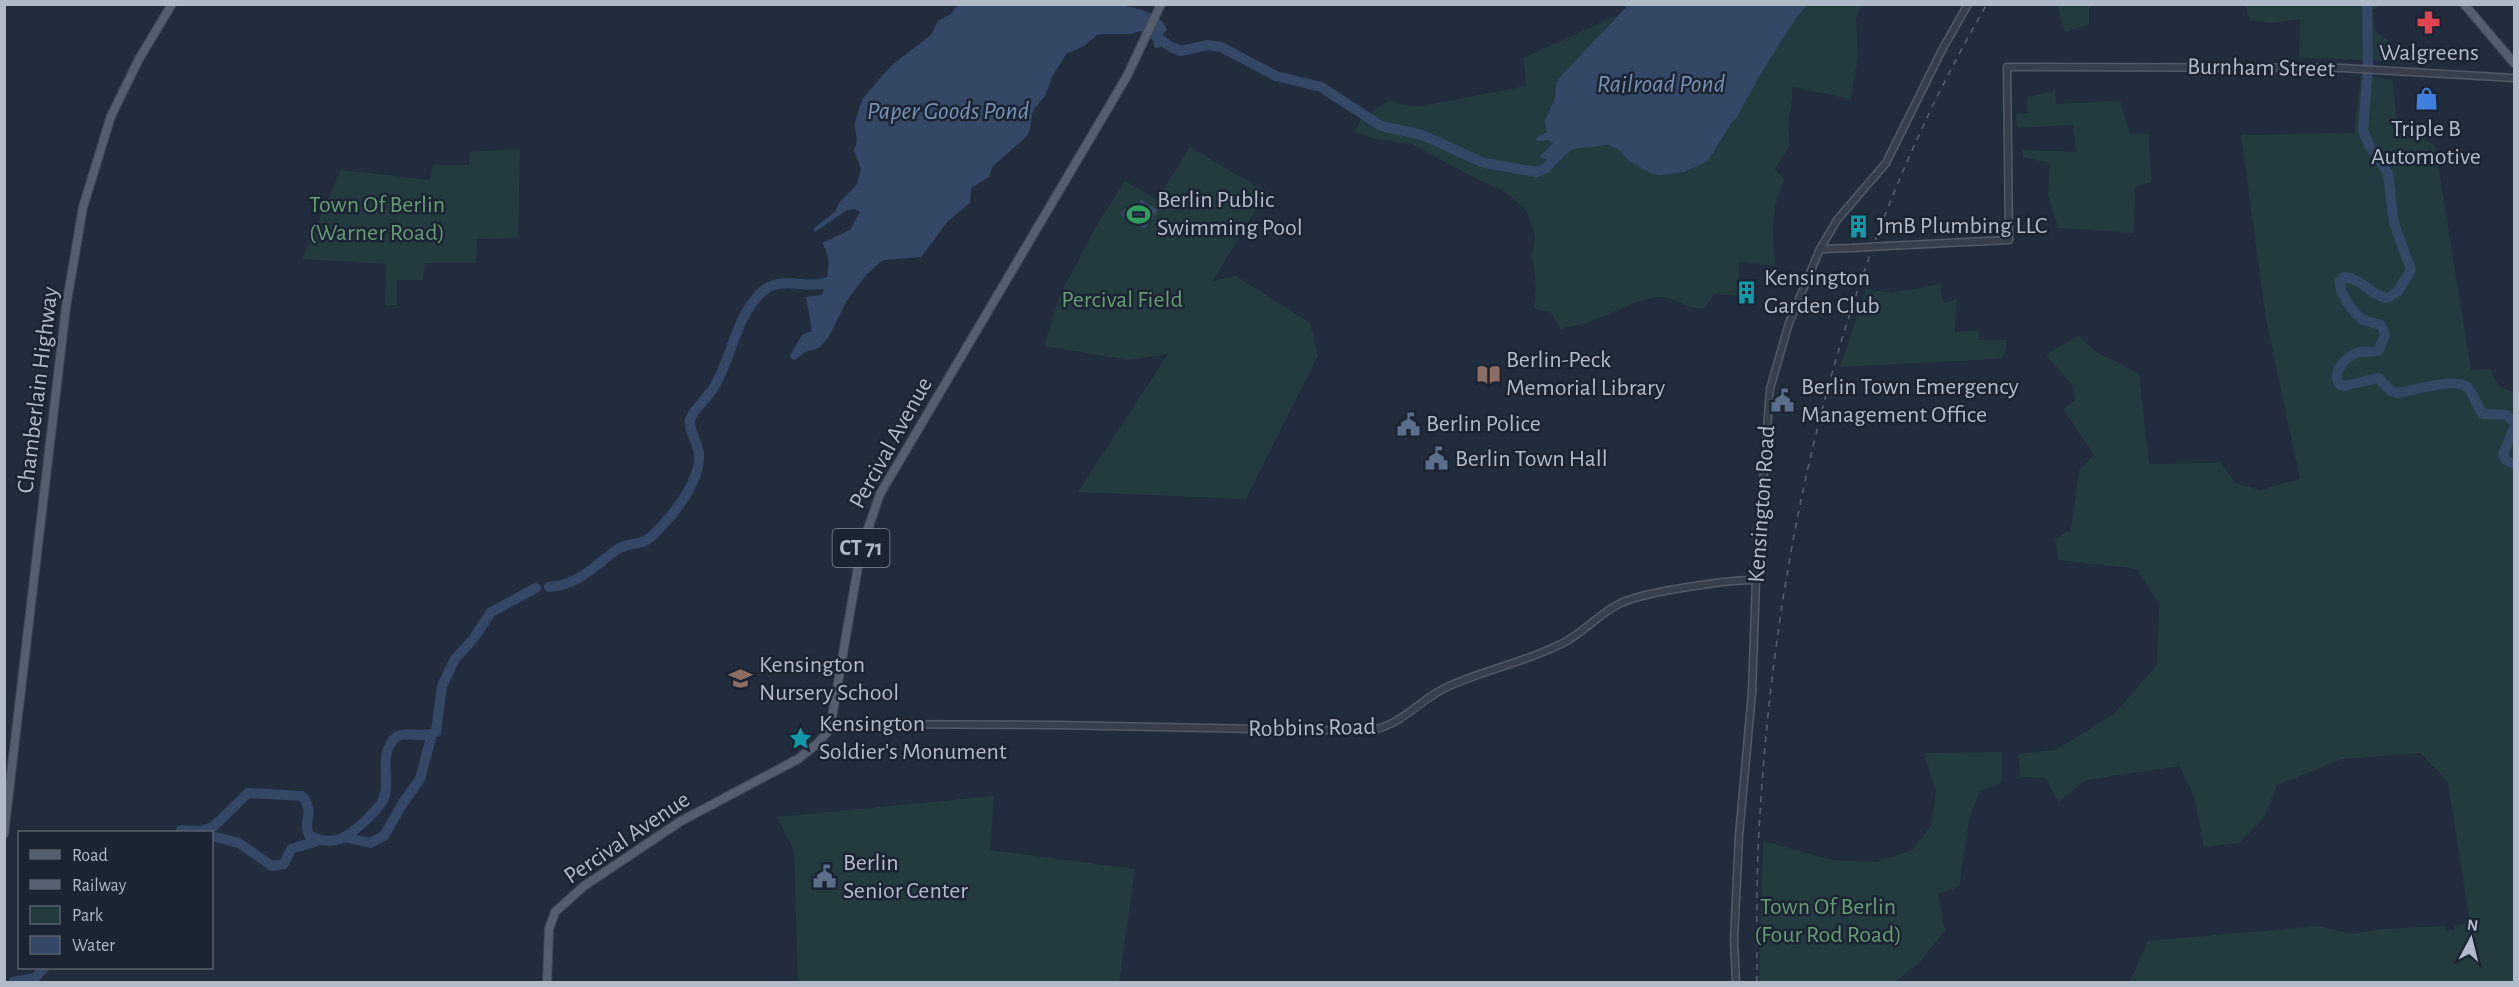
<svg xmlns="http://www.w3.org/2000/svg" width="2519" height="987" font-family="'Alegreya Sans',sans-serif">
  <rect width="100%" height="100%" fill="#212d3d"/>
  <g fill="#233b3e">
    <path d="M1807,5H1861L1856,19L1858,56L1851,99L1792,87V100L1788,123L1790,145L1775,169L1785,180C1770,205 1773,237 1775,266L1739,262L1738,296L1714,294L1705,308C1689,311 1675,297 1659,297C1638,298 1616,312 1597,319C1585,324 1572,326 1560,329L1552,313L1534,308L1536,286L1532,256L1535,236L1527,211L1504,191L1467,174L1412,144L1375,139L1355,132L1361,118L1389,101L1417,107L1526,86L1524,58L1617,15L1555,86C1554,105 1545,113 1547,133L1537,141L1547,140L1553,143L1540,157L1543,160H1560L1573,149L1609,145L1619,150L1629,161L1652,174L1661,175L1684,172L1708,161L1732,122L1736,119L1759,77L1794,21Z"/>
    <path d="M2057,5H2092L2089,9V24L2065,32Z"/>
    <path d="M2246,5H2379L2373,11L2375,32L2389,41L2402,62L2299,57L2300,19L2272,23L2249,20Z"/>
    <path d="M2361,75L2393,80L2397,132H2413L2435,146L2471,370L2490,369L2499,387L2513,392L2514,390V982H2130L2148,941L2318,926L2352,934L2383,929L2445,926L2446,931L2455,930V926L2470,923L2448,782L2420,753L2342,759L2277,785L2264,818L2239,843L2204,847L2194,796L2179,766L2086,780L2058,802L2046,778L2020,777L2018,754L2055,750L2113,715L2157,665L2159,603L2137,569L2059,560L2055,539L2071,530L2079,471L2094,455L2063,409L2075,400L2073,386L2046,355L2078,335L2095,351L2139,374L2149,464L2221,463L2235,483L2260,490L2300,479L2266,319L2241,135L2354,133Z"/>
    <path d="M2055,91L2056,104L2120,101L2130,134H2149L2151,182L2135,187L2134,233L2058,228L2048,196L2050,163L2023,157V150L2076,152L2073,125L2017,128L2016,114L2028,113L2027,97Z"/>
    <path d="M1190,147L1266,192L1213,281L1236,276L1310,323L1318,356L1246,499L1078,492L1168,354L1130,360L1044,346L1060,295L1098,223L1125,181L1157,200Z"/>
    <path d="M520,149L518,238L477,239L476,263H425L423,280H397V305H385L386,264L302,259L341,170L430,180L433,165H469L470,152Z"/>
    <path d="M1940,284L1943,303L1957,299L1955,332L1978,330L1979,340H2006V349L2003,357L1996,359L1840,367L1866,289L1892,293Z"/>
    <path d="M2002,752V783L1980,791L1970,815L1959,887L1938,894L1945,930L1920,962L1895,982H1759L1763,841L1833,860L1877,862L1912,850L1931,826L1936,791L1924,753Z"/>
    <path d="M994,796L990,850L1135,869L1119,982H798L794,851L777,817Z"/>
  </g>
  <g fill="#344866">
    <path d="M1115,4C1132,7 1159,11 1167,29L1161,37V47L1155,48L1153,39L1140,31L1131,34H1103L1097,35L1084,46L1066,54L1053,75L1045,96L1033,110L1030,128L1027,136L993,166L989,177L971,188L970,203L948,221L921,257L883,260L866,275L846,302L828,338L819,348L805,352L795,360L792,359L790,356L802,335L812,331L806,297L822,295C828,276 833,261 822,243L850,230L860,212L855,209L847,210L815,232L813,229L835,212L839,203L857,184L861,169L854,150C859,138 856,139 855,127C855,118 860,106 863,98L892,65L931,35L938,21L951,14L958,5Z"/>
    <path d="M1628,5V4L1807,5L1794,21L1759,77L1736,119L1732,122L1708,161L1684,172L1661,175L1652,174L1629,161L1619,150L1608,145L1573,149L1560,160L1542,159L1540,156L1553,143L1547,140L1537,141L1536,138L1547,132L1545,121L1555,97L1556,83L1561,76Z"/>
    <path d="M1141,200L1158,210L1152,220L1143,216L1142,218L1149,223L1145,229L1121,215L1125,208L1133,213Z"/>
  </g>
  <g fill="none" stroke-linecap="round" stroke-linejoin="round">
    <g stroke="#344866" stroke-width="10">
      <path d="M2367,4L2368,68L2363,130L2369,145L2388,173L2394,223L2411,270L2398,291L2388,298C2370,296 2365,280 2345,277L2340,281C2338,291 2353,313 2362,319C2367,322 2375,323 2381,325L2385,335L2379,350C2373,353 2366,351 2360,352C2346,356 2330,372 2340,385L2344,386L2378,378L2391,391L2397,393C2413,391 2458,376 2468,388C2475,396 2476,406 2483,414L2506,415L2514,422"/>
      <path d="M1150,32L1171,47L1181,51L1208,45L1221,47L1276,76L1321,87L1381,126L1422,135L1484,163L1537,172L1546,168L1562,151"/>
      <path d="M2514,428L2503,455L2507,461L2514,464"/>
      <path d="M549,587C578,585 593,567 615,551C627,541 641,547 652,536C670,519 701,482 699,455C699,444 688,431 690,420C693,409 708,398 714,387C731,359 735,322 757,297C780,268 812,297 837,277"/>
      <path d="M181,830L201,831L213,827L248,793L302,796C316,812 302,822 309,835C317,841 331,842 340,839C353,834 383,807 385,794C389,776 380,757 393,740C402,728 423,740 436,732L442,686L455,659L474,638L491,612L536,588"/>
      <path d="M212,836L239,843L272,866L284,864L291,849L321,840"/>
      <path d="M344,837L370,843L384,836L403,803L420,779L432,734"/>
      <path d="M13,982L35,978L44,968"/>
    </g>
    <defs>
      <g id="minor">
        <path d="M1886,246L2009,240L2007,67L2342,68L2514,78"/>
        <path d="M1820,249L1853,248"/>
        <path d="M832,724L1056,725L1370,731C1407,722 1418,700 1449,686C1485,670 1525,662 1561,644C1583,634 1599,613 1621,603C1643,592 1732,579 1756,580"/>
        <path d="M1736,982L1734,940L1739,836L1752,693L1756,580L1770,389L1789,323L1820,249L1837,220L1886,163L1942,50L1968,4"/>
      </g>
      <g id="major">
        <path d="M2464,4L2514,63"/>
        <path d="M4,834L66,307L83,207L111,116L139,59L172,4"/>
        <path d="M547,982L549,929L555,912L584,886L681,821L798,759L817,744L830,729L861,549L880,494L1127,76L1161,4"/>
      </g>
    </defs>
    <use href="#minor" stroke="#515a68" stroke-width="9"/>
    <use href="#major" stroke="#3f4856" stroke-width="10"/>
    <use href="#minor" stroke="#353f4d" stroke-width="6"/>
    <use href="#major" stroke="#535e6e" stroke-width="8"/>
    <path stroke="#576375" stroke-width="1.5" stroke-dasharray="6 6" stroke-linecap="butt" d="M1757,982C1757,926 1756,870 1760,814C1777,532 1843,250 1987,4"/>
    <defs>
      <path id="minor-bridge" d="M1853,248L1886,246"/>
    </defs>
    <use href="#minor-bridge" stroke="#515a68" stroke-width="9" stroke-linecap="butt"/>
    <use href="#minor-bridge" stroke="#353f4d" stroke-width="6"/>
  </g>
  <defs>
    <symbol id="pharmacy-bare" viewBox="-9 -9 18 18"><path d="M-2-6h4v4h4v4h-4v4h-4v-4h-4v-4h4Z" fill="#e0444e" stroke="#1b2432" stroke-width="2.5" paint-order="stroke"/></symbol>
    <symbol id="shop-bare" viewBox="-9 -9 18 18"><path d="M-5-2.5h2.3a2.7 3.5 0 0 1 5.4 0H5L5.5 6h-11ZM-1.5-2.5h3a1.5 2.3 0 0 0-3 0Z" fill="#3f7fe0" stroke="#1b2432" stroke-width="2.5" paint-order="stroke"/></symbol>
    <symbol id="stadium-bare" viewBox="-9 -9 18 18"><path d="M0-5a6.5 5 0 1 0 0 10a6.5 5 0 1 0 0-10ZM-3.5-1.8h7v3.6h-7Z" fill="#2e9e5b" stroke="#1b2432" stroke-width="2.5" paint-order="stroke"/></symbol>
    <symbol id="building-bare" viewBox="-9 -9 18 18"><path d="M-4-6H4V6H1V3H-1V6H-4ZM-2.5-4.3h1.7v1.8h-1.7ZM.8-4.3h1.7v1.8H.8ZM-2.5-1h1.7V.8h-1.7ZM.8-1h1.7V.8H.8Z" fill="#0f9aa8" stroke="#1b2432" stroke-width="2.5" paint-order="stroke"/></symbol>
    <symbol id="library-bare" viewBox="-9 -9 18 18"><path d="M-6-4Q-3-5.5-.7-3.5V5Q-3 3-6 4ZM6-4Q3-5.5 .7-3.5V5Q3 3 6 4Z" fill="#8d6e63" stroke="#1b2432" stroke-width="2.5" paint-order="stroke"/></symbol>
    <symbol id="civic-bare" viewBox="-9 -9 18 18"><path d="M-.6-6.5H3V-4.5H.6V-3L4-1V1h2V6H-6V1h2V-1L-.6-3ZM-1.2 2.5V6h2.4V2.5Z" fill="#5c6f8a" stroke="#1b2432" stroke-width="2.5" paint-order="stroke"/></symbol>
    <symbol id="school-bare" viewBox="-9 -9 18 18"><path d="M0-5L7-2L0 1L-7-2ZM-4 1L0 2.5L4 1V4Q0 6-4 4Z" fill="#8d6e63" stroke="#1b2432" stroke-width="2.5" paint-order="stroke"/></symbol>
    <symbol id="sight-bare" viewBox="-9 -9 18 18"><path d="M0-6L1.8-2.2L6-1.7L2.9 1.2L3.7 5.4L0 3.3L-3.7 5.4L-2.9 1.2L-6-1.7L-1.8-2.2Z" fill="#0f9aa8" stroke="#1b2432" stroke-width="2.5" paint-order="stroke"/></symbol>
  </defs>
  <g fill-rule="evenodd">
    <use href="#pharmacy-bare" x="2412" y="6" width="33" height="33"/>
    <use href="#shop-bare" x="2410" y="82" width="33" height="33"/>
    <use href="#stadium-bare" x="1122" y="198" width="33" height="33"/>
    <use href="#building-bare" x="1842" y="210" width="33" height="33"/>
    <use href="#building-bare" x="1730" y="276" width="33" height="33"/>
    <use href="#library-bare" x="1472" y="358" width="33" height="33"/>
    <use href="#civic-bare" x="1766" y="384" width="33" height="33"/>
    <use href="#civic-bare" x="1392" y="408" width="33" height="33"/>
    <use href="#civic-bare" x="1420" y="442" width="33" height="33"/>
    <use href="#school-bare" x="724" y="662" width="33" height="33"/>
    <use href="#sight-bare" x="784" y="722" width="33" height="33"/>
    <use href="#civic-bare" x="808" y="860" width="33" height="33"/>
  </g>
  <g text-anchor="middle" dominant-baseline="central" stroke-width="5" stroke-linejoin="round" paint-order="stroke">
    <rect fill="#1b2432" stroke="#848d9c" stroke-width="1.5" x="832.5" y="529" width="57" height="38" rx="4.5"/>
    <g font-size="22" font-weight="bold" fill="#b1bac9">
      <text x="861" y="548">CT 71</text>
    </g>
    <g font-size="24" fill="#b1bac9" stroke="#1b2432" text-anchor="start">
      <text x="2429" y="53" text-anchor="middle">Walgreens</text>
      <text x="2426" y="129" text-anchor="middle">Triple B<tspan x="2426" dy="28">Automotive</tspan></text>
      <text x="1157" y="200">Berlin Public<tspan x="1157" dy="28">Swimming Pool</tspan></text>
      <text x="1877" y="226">JmB Plumbing LLC</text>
      <text x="1764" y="278">Kensington<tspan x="1764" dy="28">Garden Club</tspan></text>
      <text x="1506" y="360">Berlin-Peck<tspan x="1506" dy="28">Memorial Library</tspan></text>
      <text x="1801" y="387">Berlin Town Emergency<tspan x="1801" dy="28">Management Office</tspan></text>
      <text x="1426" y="424">Berlin Police</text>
      <text x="1455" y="459">Berlin Town Hall</text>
      <text x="759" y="665">Kensington<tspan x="759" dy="28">Nursery School</tspan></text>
      <text x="819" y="724">Kensington<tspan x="819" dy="28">Soldier's Monument</tspan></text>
      <text x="843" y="863">Berlin<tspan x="843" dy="28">Senior Center</tspan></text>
    </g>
    <g font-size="24" fill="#b1bac9" stroke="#1b2432">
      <text transform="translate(2261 68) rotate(1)">Burnham Street</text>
      <text transform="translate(38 390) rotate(-83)">Chamberlain Highway</text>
      <text transform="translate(891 443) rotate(-61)">Percival Avenue</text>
      <text transform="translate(1762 504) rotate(-86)">Kensington Road</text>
      <text transform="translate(1312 728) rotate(-1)">Robbins Road</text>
      <text transform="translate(627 838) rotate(-34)">Percival Avenue</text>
    </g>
    <g font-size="24" fill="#669b73" stroke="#1b2432">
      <text x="377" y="205">Town Of Berlin<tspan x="377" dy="28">(Warner Road)</tspan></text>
      <text x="1122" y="300">Percival Field</text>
      <text x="1828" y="907">Town Of Berlin<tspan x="1828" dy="28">(Four Rod Road)</tspan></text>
    </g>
    <g font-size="26" font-style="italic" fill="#7790b2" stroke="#1b2432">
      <text x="1661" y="84">Railroad Pond</text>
      <text x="948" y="111">Paper Goods Pond</text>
    </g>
  </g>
  <rect width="2519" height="987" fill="none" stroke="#b1bac9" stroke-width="12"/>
  <rect x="18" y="831" width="195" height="138" fill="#1b2432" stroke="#57606e" stroke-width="1.5"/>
  <rect x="30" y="850" width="30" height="9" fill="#535e6e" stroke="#57606e" stroke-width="1.5"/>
  <text x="72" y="861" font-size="18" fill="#b1bac9">Road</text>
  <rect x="30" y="880" width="30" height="9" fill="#576375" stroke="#57606e" stroke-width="1.5"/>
  <text x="72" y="891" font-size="18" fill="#b1bac9">Railway</text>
  <rect x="30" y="906" width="30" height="18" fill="#233b3e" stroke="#57606e" stroke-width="1.5"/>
  <text x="72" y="921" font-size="18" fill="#b1bac9">Park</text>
  <rect x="30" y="936" width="30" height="18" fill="#344866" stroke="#57606e" stroke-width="1.5"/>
  <text x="72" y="951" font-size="18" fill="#b1bac9">Water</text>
  <g transform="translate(2471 939) rotate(7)" stroke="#1b2432" stroke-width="4.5" paint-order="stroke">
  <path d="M0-4.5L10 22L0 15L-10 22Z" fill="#b1bac9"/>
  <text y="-9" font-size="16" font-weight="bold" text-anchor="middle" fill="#b1bac9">N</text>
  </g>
</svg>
